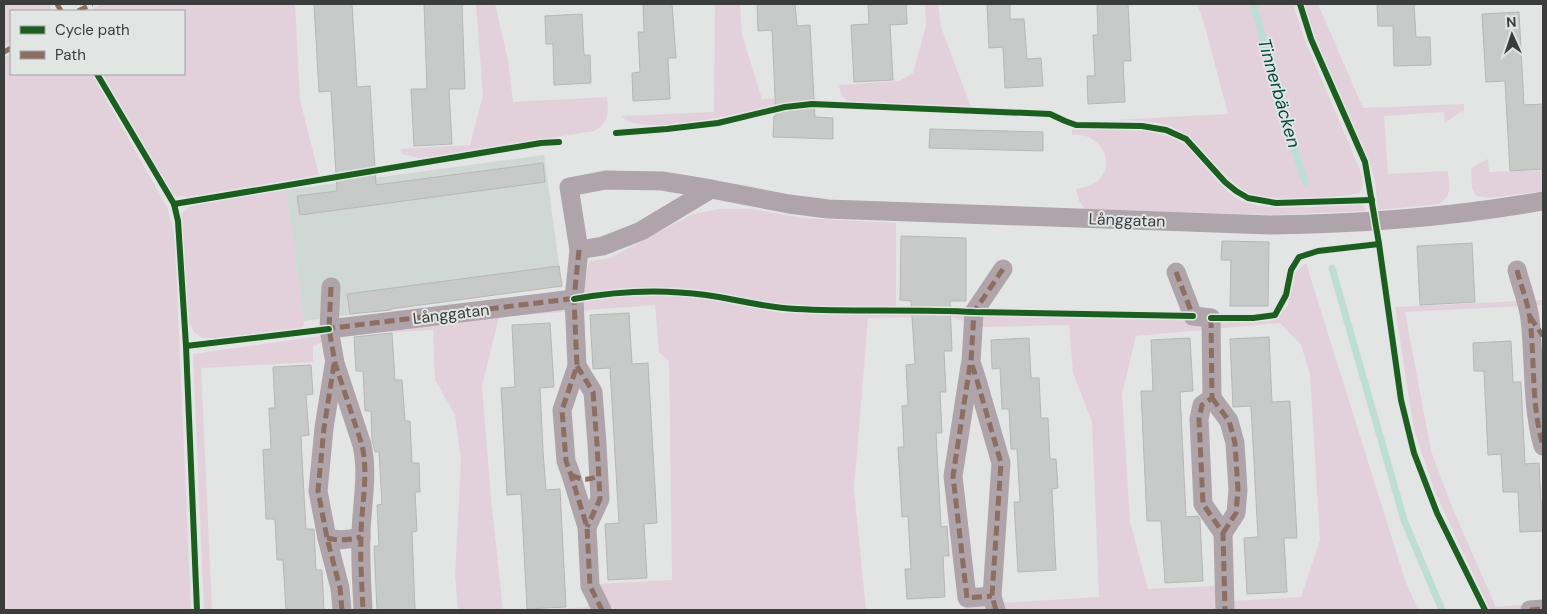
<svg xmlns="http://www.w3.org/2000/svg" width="1547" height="614" font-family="'DM Sans',sans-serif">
  <rect width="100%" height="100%" fill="#e2e5e4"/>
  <path fill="#d0d8d5" d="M544,155L562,286L304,321L286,190Z"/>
  <g fill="#e2d1da" fill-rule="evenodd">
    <path d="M4,4H50L51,11H11V42L4,47Z"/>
    <path d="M103,4H295L300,100L319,175L189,197L175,196L168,188L103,74H184V11H89Z"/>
    <path d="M476,4H495L508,60L513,102L607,97C609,112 609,124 594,131L436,156L419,158L402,154L400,149L470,145L483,95Z"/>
    <path d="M715,4H740L742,35L762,99L785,98V103C760,109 635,140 622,116L714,112Z"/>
    <path d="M925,4H938L941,27L971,107L849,102C841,97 841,93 839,85L899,81L913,73L926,26Z"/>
    <path d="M1197,4H1293L1305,40L1360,170C1363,180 1365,185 1359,193C1336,199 1280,203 1257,197C1246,194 1237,187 1229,179C1212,163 1197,140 1176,129C1152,116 1103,121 1075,122L1228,114L1204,23Z"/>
    <path d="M1304,4H1318L1363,108L1464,104V111L1459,113L1445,123L1444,112L1384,116L1388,174L1448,171C1449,186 1453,195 1439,204L1378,210L1375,180L1371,166L1320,49Z"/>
    <path d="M11,53V74H92L167,207L172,224L175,243L191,610H4V58Z"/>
    <path d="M1072,129C1109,131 1157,122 1187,147C1208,163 1219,192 1245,202C1274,213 1327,205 1359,204L1364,206L1366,211L1272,215L1085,209L1079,201L1076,189C1083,188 1090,186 1095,183C1118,166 1102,132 1072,135Z"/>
    <path d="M1488,159L1489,172L1543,170V191L1490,198L1476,196L1472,188L1471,168Z"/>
    <path d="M286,190L304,321L303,327L292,330L217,338H202L194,332L188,321L181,220L182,213L194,204Z"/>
    <path d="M719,209H751L803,218L896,223V312L1270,321L1288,306L1294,273L1306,263L1405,580L1418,610H964V605L1099,597L1092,422L1073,373L1069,325L980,327L949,316L868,318L854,489L866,610H537L587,607L598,584L672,580L669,361L659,352L655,305L499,317L482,386L491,499L503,610H458L455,575L461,460L455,415L435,380L433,330L344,334L313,346V362L201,368L212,610H204L193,354L362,330L580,303L589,261L610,258L693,214ZM1280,323L1301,345L1310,374L1320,540L1301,597L1232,601L1230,585L1148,589L1130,522L1122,394L1136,336Z"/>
    <path d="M1543,300V305L1405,312L1431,451L1452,507L1496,607L1543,603V610H1490L1435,492L1414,430L1395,307Z"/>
  </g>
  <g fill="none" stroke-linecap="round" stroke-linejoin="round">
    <g stroke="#bdddd5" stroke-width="7">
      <path d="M1253,4C1272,63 1285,123 1305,182"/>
      <path d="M1332,268L1404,520L1442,610"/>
    </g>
  </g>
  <g fill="#c8caca" stroke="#b6b8b7">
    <path d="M314,4H352L357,87L370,86L376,185L543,163L545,182L300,215L297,196L337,191L331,91L319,92Z"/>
    <path d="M424,4H462L465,89H449L452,144L414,146L411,89H427Z"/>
    <path d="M643,4H672L676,58H668L670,99L633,101L632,73L640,72L638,32H644Z"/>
    <path d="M757,4H795L797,26L810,25L815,117L833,118V139L773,137L774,116H776L772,30L758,31Z"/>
    <path d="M868,4H906L907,24L890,25L893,80L854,82L851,25L869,24Z"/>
    <path d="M987,4H1010V19H1024L1027,59L1041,58L1043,86L1005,88L1003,47L989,48Z"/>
    <path d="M1097,4H1128L1131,61H1123L1125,102L1088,104L1087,76H1095L1093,35H1098Z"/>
    <path d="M1377,4H1414L1416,37H1430L1431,65L1394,66L1393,26H1378Z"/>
    <path d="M1519,12L1524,105L1543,104V169L1510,171L1505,81L1486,82L1482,14Z"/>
    <path d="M582,14L584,55H590L591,83L554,85L553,44H546L545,16Z"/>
    <path d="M930,129L1043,132V151L929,148Z"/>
    <path d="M901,236L966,238V301H950L952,351H944L946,392H940L942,433H936L941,527L947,526L949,556H943L945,597L907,599L905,569H911L908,516L902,517L898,447H904L902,406L908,405L906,365L915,364L911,301L900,300Z"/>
    <path d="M1222,241L1269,242L1268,306H1230L1231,260H1221Z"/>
    <path d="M1472,243L1475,302L1420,305L1417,246Z"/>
    <path d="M559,266L562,286L391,309V310L350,314L347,294Z"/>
    <path d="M629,313L632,364L648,363L657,523L644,524L647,578L608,580L605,524L619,523L610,368L593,369L590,315Z"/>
    <path d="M550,323L554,387L540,388L543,451L546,490L560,489L566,607L527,609L521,494L507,495L501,388L515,387L512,325Z"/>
    <path d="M392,333L395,380H402L405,421H410L412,463H419L420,492H415L417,531L412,532L415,610H377L374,546H379L377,505L382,504L379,452H375L372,440L371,411H365L363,371H356L354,337Z"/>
    <path d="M1269,337L1272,402L1290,401L1297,538H1284L1287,592L1247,594L1244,538L1258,537L1251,406L1233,407L1230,339Z"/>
    <path d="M1029,338L1031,378H1039L1041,418H1048L1050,459H1056L1058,488L1052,489L1056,570L1018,572L1014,502H1020L1017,449H1011L1009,409H1002L1000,368L992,369L991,340Z"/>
    <path d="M1190,338L1193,391L1180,392L1186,517L1198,516L1200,519L1203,581L1165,583L1161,521H1147L1141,391H1153L1151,340Z"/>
    <path d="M1511,341L1513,382H1521L1525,464L1539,463L1541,504H1543V531L1520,532L1518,492H1503L1501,454L1488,455L1484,371H1474L1473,343Z"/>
    <path d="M311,365L313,394L306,395L309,435L301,436L303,477L306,529H314L316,570H322L324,610H286L283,560H277L275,519H266L263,450L271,449L269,408H275L273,367Z"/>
  </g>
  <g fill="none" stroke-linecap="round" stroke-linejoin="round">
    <g stroke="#aea4a9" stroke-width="19">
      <path d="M711,189L662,181L606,180L569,187L579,250L603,246L641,231L711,189L789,204L828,209L1270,225C1362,224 1453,217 1543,201"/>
      <path d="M579,250L574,299L577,366L562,410L566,461L571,475L587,527L590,586L602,610"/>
      <path d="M1517,270C1521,286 1528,303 1530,319C1535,361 1531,404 1543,446"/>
      <path d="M1176,272L1193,316L1211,318L1212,398L1202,405L1199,419L1203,504L1223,533L1225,610"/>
      <path d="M331,287L329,329L335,363L362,445C369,476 361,506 361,537C360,561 362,586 363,610"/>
      <path d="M329,329L574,299"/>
      <path d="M334,365L324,428L318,491L327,538L340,588L342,610"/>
      <path d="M577,366L593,392L597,444L600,499L587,527"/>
      <path d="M970,366L953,476L967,598L992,596"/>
      <path d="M1212,398L1229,421L1235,443L1238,490L1236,513L1223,533"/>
      <path d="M327,538C339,541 349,540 361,537"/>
      <path d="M996,610L992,596L1001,463L976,377L971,362L974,312L1003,269"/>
      <path d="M1530,610L1543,609"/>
    </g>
    <g stroke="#8d6e63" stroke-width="5" stroke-dasharray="10 5" stroke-linecap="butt">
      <path d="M57,4L61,11"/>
      <path d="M78,11L92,4"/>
      <path d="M4,52L11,48"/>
      <path d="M579,250L574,299L577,366L562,410L566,461L571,475L587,527L590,586L602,610"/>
      <path d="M1517,270C1521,286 1528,303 1530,319C1535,361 1531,404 1543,446"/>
      <path d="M1176,272L1193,316"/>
      <path d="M331,287L329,329L335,363L362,445C369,476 361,506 361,537C360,561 362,586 363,610"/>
      <path d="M1530,317L1543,336"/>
      <path d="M1211,318L1212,398L1202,405L1199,419L1203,504L1223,533L1225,610"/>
      <path d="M325,329L578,298"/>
      <path d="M334,364L324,428L318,491L327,538L340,588L342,610"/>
      <path d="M970,365L953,476L967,598L992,596"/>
      <path d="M577,366L593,392L597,444L600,499L587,527"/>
      <path d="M1212,398L1229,421L1235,443L1238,490L1236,513L1223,533"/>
      <path d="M571,475C582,480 587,481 598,476"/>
      <path d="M327,538C339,541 349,540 361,537"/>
      <path d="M996,610L992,596L1001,463L976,377L971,362L974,312L1003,269"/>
      <path d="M1530,610L1543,609"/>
    </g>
    <defs>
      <g id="cycleway">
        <path d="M1300,4L1311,39L1365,162L1379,244L1401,400L1414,453L1437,513L1485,610"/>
        <path d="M97,74L174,204L178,221L186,346L197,610"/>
        <path d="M616,133L667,129L718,123L785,107L812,104L1050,114L1065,121L1076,125L1142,126L1166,130L1186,139L1225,182L1236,191L1248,198L1276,203L1372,200"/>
        <path d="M174,204L541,143L559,142"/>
        <path d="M574,299C617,291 662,289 706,295C736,299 765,308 796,309C855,312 915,309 974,312L1193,316"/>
        <path d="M1211,318H1253L1275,315L1286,295L1291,270L1299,257L1318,251L1379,244"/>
        <path d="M186,346L329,329"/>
      </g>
    </defs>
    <use href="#cycleway" stroke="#e1e6e5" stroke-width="9"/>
    <use href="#cycleway" stroke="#1b5e20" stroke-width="6"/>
  </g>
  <g text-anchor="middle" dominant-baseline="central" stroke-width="4" stroke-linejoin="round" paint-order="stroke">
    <g font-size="16" fill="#3b3d3c" stroke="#e1e6e5">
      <text transform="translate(1127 220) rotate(2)">Långgatan</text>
      <text transform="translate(451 314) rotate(-7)">Långgatan</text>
    </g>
    <g font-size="18" font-style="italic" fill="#06473d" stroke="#e1e6e5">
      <text transform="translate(1279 93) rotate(74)">Tinnerbäcken</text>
    </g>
  </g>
  <rect width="1547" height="614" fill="none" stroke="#3b3d3c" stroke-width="10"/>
  <rect x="10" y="10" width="175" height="65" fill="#e1e6e5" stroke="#9fa2a1"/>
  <rect x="20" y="26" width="25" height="8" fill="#1b5e20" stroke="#9fa2a1"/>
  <text x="55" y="35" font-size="15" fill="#3b3d3c">Cycle path</text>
  <rect x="20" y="51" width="25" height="8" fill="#8d6e63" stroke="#9fa2a1"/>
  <text x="55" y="60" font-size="15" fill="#3b3d3c">Path</text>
  <g transform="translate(1512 35) rotate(357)" stroke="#e1e6e5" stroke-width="4" paint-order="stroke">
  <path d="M0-4L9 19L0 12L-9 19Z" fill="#3b3d3c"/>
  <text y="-8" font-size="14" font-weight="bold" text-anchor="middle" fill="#3b3d3c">N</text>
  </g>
</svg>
